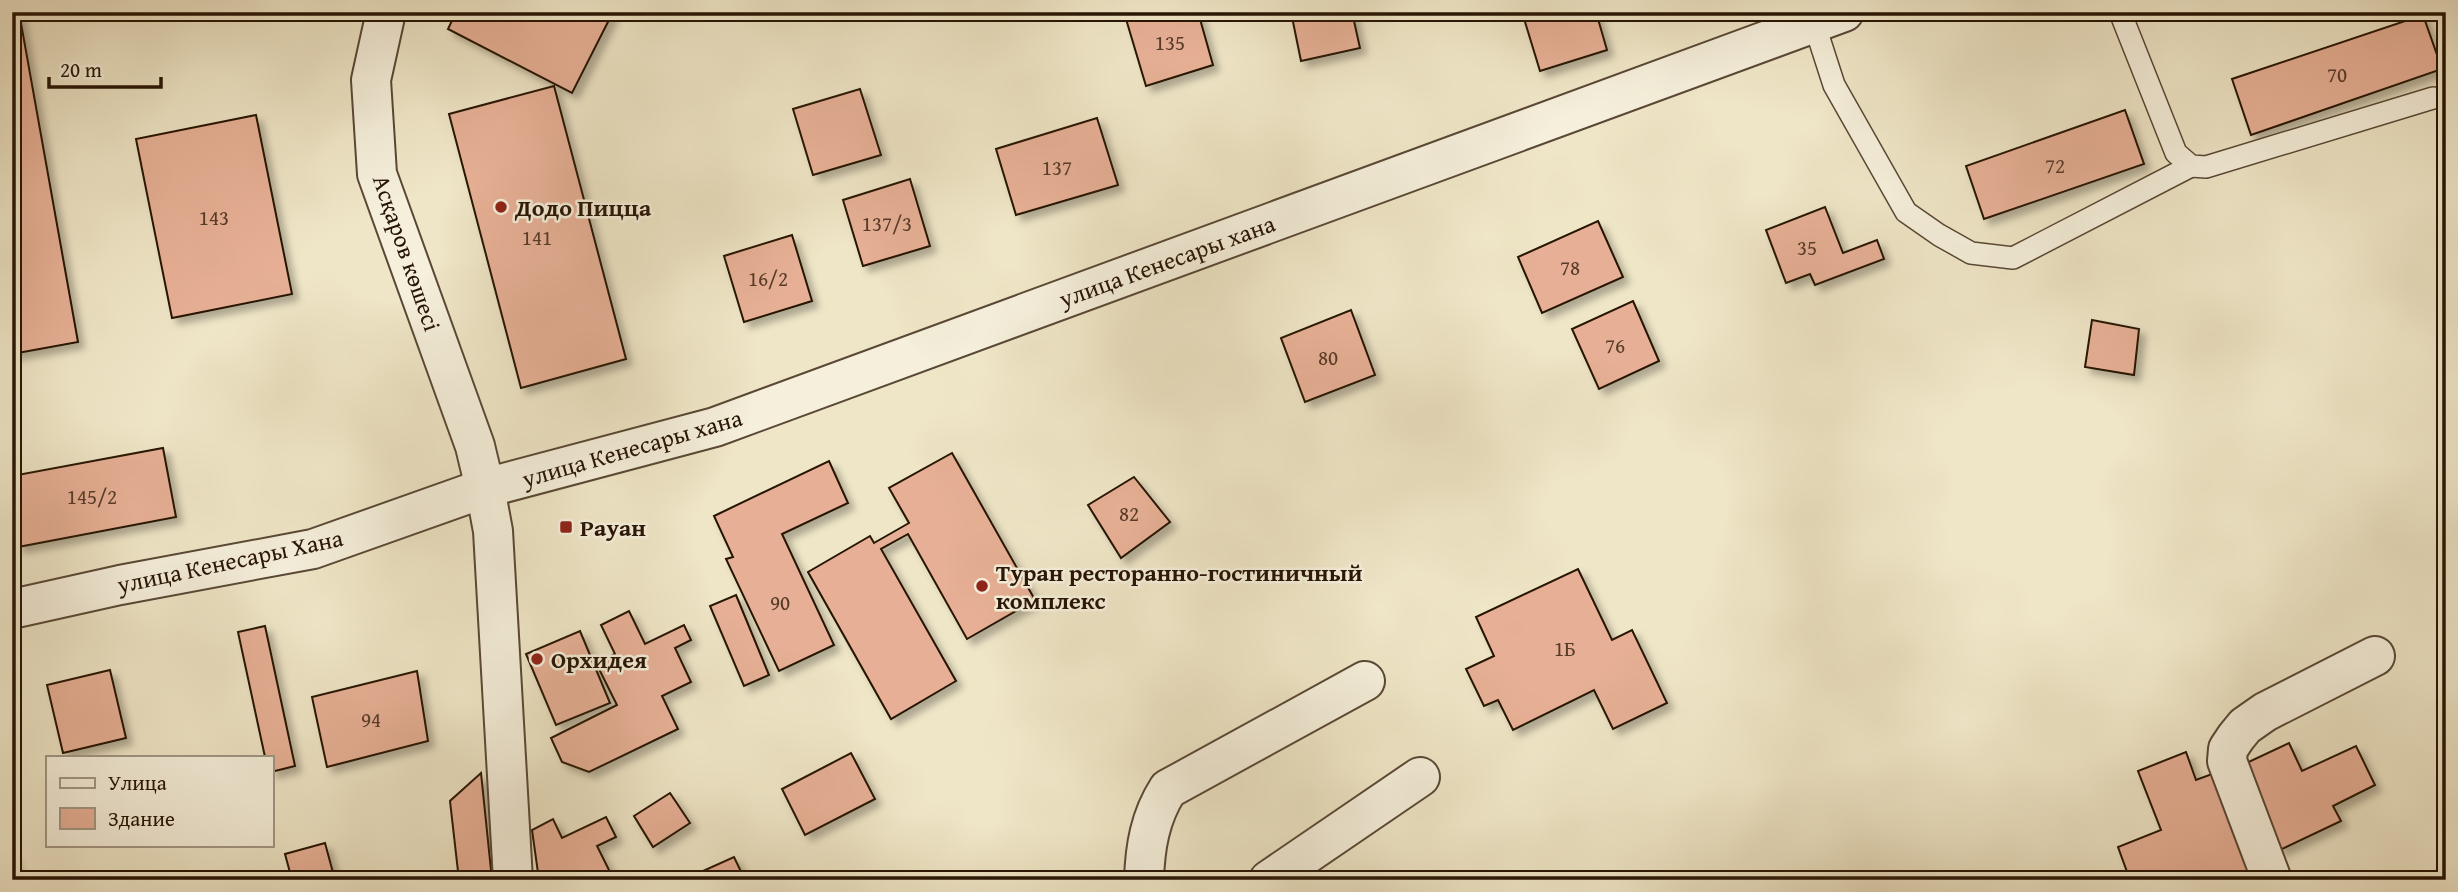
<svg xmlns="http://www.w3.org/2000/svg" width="2458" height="892" font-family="'Gentium Book Plus',serif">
  <defs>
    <filter id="shadow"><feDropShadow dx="6" dy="6" stdDeviation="3.5" flood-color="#0004"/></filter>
  </defs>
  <rect width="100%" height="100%" fill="#efe6c7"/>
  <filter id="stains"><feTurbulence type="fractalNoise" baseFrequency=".00286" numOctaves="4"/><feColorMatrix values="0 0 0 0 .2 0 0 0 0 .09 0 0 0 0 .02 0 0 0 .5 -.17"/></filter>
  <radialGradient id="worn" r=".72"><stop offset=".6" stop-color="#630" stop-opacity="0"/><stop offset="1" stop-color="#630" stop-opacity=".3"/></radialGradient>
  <g fill="#e7b096" stroke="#271404" stroke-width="2" filter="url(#shadow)">
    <path d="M12,12H19L78,342L12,354Z"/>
    <path d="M456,12H613L572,93L448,29Z"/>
    <path d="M1150,12H1198L1213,65L1146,86L1126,19Z"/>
    <path d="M1291,12H1352L1360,48L1301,61Z"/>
    <path d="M1522,12H1596L1607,50L1540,71Z"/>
    <path d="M2423,15L2442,69L2251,135L2232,79Z"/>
    <path d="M554,86L626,359L521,388L449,114Z"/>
    <path d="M860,89L881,155L813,175L793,109Z"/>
    <path d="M2125,110L2144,164L1984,219L1966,166Z"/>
    <path d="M256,115L292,294L172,318L136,139Z"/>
    <path d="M1097,118L1118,185L1016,215L996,149Z"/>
    <path d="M910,179L930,246L863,266L843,200Z"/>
    <path d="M1825,207L1843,253L1877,240L1884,259L1815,285L1810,274L1786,283L1766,230Z"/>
    <path d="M1598,221L1623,277L1542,313L1518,257Z"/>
    <path d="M792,235L812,301L744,322L724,256Z"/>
    <path d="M1633,301L1659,361L1599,389L1572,329Z"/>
    <path d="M1351,310L1375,375L1305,402L1281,338Z"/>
    <path d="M2092,320L2139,329L2134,375L2085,367Z"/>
    <path d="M163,448L176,517L18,547L12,516V476Z"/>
    <path d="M952,453L1035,600L967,639L908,534L881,549L956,681L891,719L808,572L870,536L874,543L909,523L889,488Z"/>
    <path d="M829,461L848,503L782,534L834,645L779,671L726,559L733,557L714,516Z"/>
    <path d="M1134,477L1170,522L1121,558L1088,505Z"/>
    <path d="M1578,569L1612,640L1632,630L1667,703L1613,729L1594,690L1513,730L1498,700L1484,706L1466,669L1494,656L1476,617Z"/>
    <path d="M736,595L769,675L744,686L710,606Z"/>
    <path d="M629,611L645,644L684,625L691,640L675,648L691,682L662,696L678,729L589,772L562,762L551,738L617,705L596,663L615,654L601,625Z"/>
    <path d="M265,626L295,766L271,772V757H265L238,632Z"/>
    <path d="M580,631L610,703L556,725L526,654Z"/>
    <path d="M110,670L126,738L63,753L47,685Z"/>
    <path d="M417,671L428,741L327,767L312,697Z"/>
    <path d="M2289,743L2302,771L2356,746L2375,785L2333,806L2341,821L2280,850L2240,766Z"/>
    <path d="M2186,752L2196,780L2220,771L2262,880H2130L2118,847L2161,830L2138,771Z"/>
    <path d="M851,753L875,799L805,835L782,789Z"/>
    <path d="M481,773L492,880H459L450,801Z"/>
    <path d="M670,793L690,823L653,847L634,816Z"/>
    <path d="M606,817L616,837L597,846L614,880H539L532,830L553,819L562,838Z"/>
    <path d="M325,843L335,880H292L285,854Z"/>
    <path d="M12,851L13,857L18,880H12Z"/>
    <path d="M734,857L745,880H683Z"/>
  </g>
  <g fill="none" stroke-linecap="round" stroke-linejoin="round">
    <defs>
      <g id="service">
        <path d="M2120,12L2176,153L2191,166L2206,167L2433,98"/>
        <path d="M1813,14L1814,23L1834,85L1906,212L1939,235L1971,253L2013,258L2191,166"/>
      </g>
      <g id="minor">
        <path d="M485,488L493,531L513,880"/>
        <path d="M1144,880C1145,847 1150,817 1168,789L1365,681"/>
        <path d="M1269,880L1420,777"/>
        <path d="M2272,880L2227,761L2228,749L2236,737L2245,726L2265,712L2375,656"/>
      </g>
      <g id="tertiary">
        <path d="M386,12L371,80L377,174L475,446L485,488"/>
        <path d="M12,609L120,585L313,549L485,488L715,427L1844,12"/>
      </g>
    </defs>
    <use href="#service" stroke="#594835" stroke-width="24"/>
    <use href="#minor" stroke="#594835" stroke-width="42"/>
    <use href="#tertiary" stroke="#594835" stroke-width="42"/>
    <use href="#service" stroke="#f5efdb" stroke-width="21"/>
    <use href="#minor" stroke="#f5efdb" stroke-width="38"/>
    <use href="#tertiary" stroke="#f5efdb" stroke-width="38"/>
  </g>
  <g fill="#8f2418" stroke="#f5efdb" stroke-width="2.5">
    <circle cx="501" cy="207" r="7"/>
    <rect x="559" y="520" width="14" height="14" rx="3.5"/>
    <circle cx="982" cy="586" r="7"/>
    <circle cx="537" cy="659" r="7"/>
  </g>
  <g text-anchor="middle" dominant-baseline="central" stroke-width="5" stroke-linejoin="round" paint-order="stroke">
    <g font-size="21" fill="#573b28">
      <text x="1170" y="42">135</text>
      <text x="2337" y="74">70</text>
      <text x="2055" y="165">72</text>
      <text x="1057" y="167">137</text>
      <text x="214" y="217">143</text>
      <text x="887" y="223">137/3</text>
      <text x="537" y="237">141</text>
      <text x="1807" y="247">35</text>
      <text x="1570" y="267">78</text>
      <text x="768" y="278">16/2</text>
      <text x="1615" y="345">76</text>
      <text x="1328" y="357">80</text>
      <text x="92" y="496">145/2</text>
      <text x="1129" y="513">82</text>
      <text x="780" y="602">90</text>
      <text x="1565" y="648">1Б</text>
      <text x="371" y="719">94</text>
    </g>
    <g font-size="24" font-weight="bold" fill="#271404" stroke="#f5efdb" text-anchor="start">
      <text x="515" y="207">Додо Пицца</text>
      <text x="580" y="527">Рауан</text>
      <text x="996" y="572">Туран ресторанно-гостиничный<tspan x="996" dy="28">комплекс</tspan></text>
      <text x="551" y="659">Орхидея</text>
    </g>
    <g font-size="24" fill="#271404" stroke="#f5efdb">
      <text transform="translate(407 253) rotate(71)">Асқаров көшесі</text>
      <text transform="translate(1167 261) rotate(-20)">улица Кенесары хана</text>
      <text transform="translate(632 448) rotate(-16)">улица Кенесары хана</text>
      <text transform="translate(230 561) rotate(-12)">улица Кенесары Хана</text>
    </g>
  </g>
  <rect width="2458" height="892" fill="none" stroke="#efe6c7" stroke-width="42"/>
  <rect x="14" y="14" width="2430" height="864" fill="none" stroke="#271404" stroke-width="3.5"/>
  <rect x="21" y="21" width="2416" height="850" fill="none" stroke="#271404" stroke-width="2"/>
  <rect x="46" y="756" width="228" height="91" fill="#f5efdb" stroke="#a39785" stroke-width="2"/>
  <rect x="60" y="778" width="35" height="10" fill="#f5efdb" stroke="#a39785" stroke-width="2"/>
  <text x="108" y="790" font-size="21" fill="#271404">Улица</text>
  <rect x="60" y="808" width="35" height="21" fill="#e7b096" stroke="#a39785" stroke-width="2"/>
  <text x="108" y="826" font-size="21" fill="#271404">Здание</text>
  <path d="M49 77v10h112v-10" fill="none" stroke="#271404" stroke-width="3.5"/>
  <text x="60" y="77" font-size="21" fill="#271404" stroke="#f5efdb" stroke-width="5" paint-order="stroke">20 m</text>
  <rect width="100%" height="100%" filter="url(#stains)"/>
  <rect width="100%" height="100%" fill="url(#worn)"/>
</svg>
